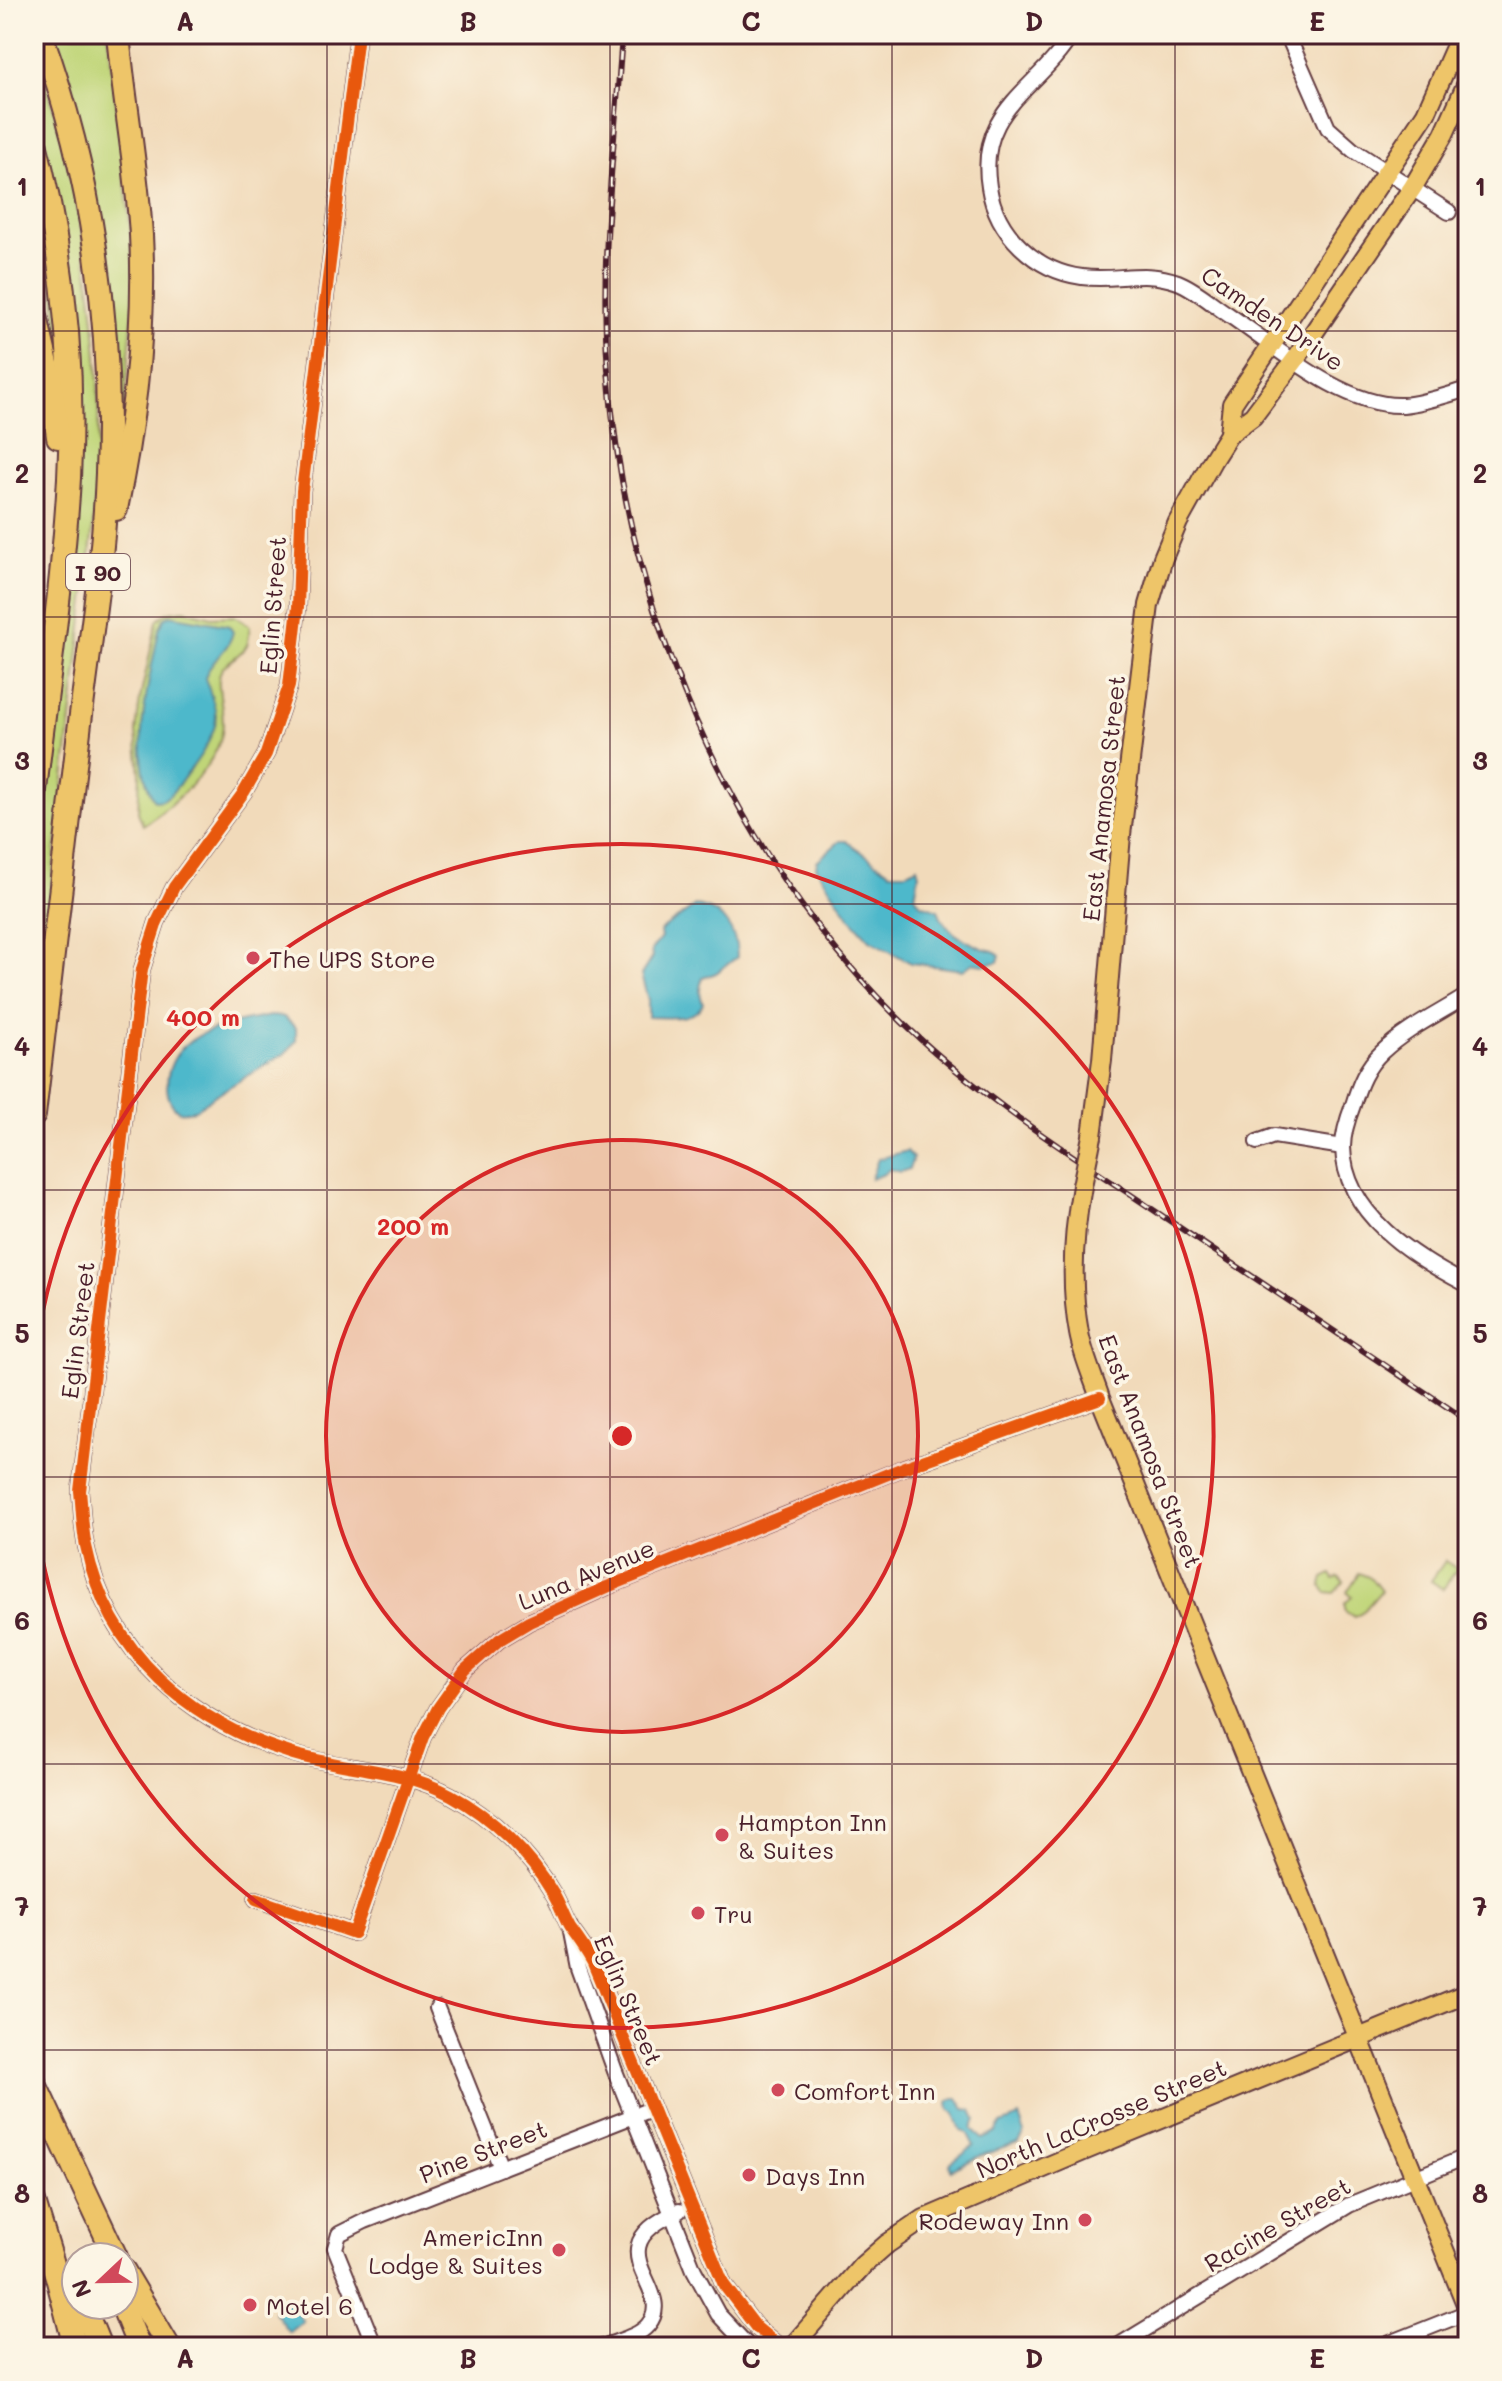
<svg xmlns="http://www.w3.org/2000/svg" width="1502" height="2381" font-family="Mali,sans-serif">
  <rect width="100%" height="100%" fill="#fcf5e5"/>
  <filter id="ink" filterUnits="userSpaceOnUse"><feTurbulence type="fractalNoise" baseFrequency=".0125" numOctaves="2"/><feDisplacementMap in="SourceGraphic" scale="16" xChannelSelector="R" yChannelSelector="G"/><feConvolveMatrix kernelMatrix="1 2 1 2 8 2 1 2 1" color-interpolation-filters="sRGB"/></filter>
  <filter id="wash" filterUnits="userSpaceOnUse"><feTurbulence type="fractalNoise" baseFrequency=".006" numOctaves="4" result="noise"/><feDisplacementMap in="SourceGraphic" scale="32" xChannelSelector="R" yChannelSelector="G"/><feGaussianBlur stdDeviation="1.8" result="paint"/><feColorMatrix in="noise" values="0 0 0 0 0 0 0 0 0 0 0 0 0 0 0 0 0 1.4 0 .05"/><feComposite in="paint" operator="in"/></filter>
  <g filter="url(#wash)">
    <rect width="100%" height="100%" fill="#f1daba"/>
    <g fill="#c0d578" stroke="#857a52" stroke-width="2">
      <path d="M50,34H108L136,276L119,468L116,383Z"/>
      <path d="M34,44C67,145 90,250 97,357C103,464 89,570 76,676C62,795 48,913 34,1031V852L71,539L46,159L34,114Z"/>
      <path d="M34,191L51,290L58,385L34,295Z"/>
      <path d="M184,610L212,617L234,616L250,626C249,632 249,640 247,645C240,658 221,662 219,677C217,692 226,714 222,733C215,769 170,808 143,825L138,812L140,774L136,732L140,699L157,621C165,611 172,611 184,610Z"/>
      <path d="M1445,1561L1457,1569L1443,1589L1431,1581Z"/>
      <path d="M1359,1573L1371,1578L1381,1591L1362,1613L1354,1617L1345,1611V1603L1352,1597L1347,1592Z"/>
      <path d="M1331,1574L1334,1579L1339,1577L1344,1582L1334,1593L1326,1592L1321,1585L1323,1578Z"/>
    </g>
    <g fill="#4eb8cb" stroke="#4c6c7b" stroke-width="2">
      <path d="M170,615L229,626L233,632C229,651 210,660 205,678C209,690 215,703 216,716C217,739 186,776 171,794L163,800L155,801C127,759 150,677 159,630L164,619Z"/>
      <path d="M840,841H846L890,872H907L917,867L919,874L915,896L921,904L938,910C946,932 961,939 982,948C990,951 994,949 1000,955L998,962L983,965L973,963L963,970L911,963L870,940L850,918L816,867L817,861Z"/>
      <path d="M695,906C722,909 737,930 737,957L716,973L703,978C699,987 699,993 703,1003C696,1022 666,1017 648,1017V1000L641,975L652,957L651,950L661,938L660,931Z"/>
      <path d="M270,1016L284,1017L296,1028V1041L287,1052L214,1096L195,1110L180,1112C170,1106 167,1096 167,1084C170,1031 229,1024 270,1016Z"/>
      <path d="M907,1151L913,1158L909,1169L901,1172L890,1169L882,1175L871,1178L878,1159Z"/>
      <path d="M954,2098H958L965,2109L972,2110L976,2119L972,2128L982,2139L996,2133L1001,2124L1019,2117L1025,2133L1019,2143L982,2155L951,2170L950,2164L974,2146L967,2132L961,2130L954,2112L949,2110L948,2102Z"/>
      <path d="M288,2301L303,2321L289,2332L274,2312Z"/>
    </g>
  </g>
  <g filter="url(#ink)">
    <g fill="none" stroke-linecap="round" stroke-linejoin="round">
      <defs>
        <g id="minor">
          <path d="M358,34L302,491L298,607L289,686L266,754L244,792L174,887L157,922L142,969L80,1491C82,1509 82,1528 86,1546C108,1654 191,1723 293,1754C346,1770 401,1768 451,1795C493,1818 530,1854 554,1895C560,1905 564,1918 570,1928C579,1940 586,1950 593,1963L724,2285L756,2327L780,2347"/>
          <path d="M1072,34C1039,90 976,108 989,187C996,233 1035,271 1082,277C1116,282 1143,269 1178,282C1196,289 1213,305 1229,315C1276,347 1345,408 1403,405C1425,403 1447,395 1468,389"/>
          <path d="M1287,34L1328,128L1353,150L1449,212"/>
          <path d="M1468,995C1440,1013 1406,1029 1382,1052C1366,1067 1359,1085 1353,1105C1348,1118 1343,1133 1343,1147C1344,1215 1415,1258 1468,1285"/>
          <path d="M1257,1142L1274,1136L1343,1147"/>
          <path d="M256,1899L354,1933L423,1737L438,1708L465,1670L499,1640L529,1622L607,1587L903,1468L1100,1398"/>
          <path d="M570,1927L578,1968L615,2071L694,2270L718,2314L749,2347"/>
          <path d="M437,2008L501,2168"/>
          <path d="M375,2347L335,2248L339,2234L365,2221L651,2109"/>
          <path d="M603,2347C617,2341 638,2337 648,2325C679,2288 589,2250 679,2211"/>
          <path d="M1116,2347L1349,2205L1468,2156"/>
          <path d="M1380,2347L1468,2312"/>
        </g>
        <g id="major">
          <path d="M1229,434L1232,404L1426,113L1461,34"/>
          <path d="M1092,1136L1102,1060L1121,835L1149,605L1163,558L1178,522L1212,461L1229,434L1253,416L1295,360L1413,187L1444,134L1468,81"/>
          <path d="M1082,1186C1073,1235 1070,1284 1079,1333C1083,1355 1093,1377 1100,1398L1468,2309"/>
          <path d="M792,2347L863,2265L887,2244L924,2219L1086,2150L1468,1993"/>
        </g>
        <g id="highway">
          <path d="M34,139C63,249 75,364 69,478C63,585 46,692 34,799"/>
          <path d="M34,308L50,377L58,437"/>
          <path d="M116,509C135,418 146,328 141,235C137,168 124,101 118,34"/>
          <path d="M34,1115C50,987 64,859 79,731C89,646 104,559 107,473C113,325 92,174 41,34"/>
          <path d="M34,2082L116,2257"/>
          <path d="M34,2202L57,2277L75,2347"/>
          <path d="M124,2271L169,2347"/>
          <path d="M83,2305L100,2347"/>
          <path d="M122,2305L139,2347"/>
        </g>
      </defs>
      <use href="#minor" stroke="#633b40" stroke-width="18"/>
      <use href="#major" stroke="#633b40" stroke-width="22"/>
      <use href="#highway" stroke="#633b40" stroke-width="26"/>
      <use href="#minor" stroke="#fff" stroke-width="14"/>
      <use href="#major" stroke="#eec569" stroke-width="18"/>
      <use href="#highway" stroke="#eec569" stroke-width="22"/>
      <defs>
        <path id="rail" d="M622,34C615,146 599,257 608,369C625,608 728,849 898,1018C974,1093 1064,1150 1152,1209C1257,1280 1363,1350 1468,1421"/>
      </defs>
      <use href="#rail" stroke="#4a1f2b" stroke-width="6"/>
      <use href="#rail" stroke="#fcf5e5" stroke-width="3" stroke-dasharray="9" stroke-linecap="butt"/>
      <defs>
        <path id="major-bridge" d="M1082,1186L1092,1136"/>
      </defs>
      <use href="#major-bridge" stroke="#633b40" stroke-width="22" stroke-linecap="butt"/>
      <use href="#major-bridge" stroke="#eec569" stroke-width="18"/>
      <defs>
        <g id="cycleway">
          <path d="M358,34L302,491L298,607L289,686L266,754L244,792L174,887L157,922L142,969L80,1491C82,1509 82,1528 86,1546C108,1654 191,1723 293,1754C346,1770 401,1768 451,1795C493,1818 530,1854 554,1895C560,1905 564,1918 570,1928C579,1940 586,1950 593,1963L724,2285L756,2327L780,2347"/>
          <path d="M256,1899L354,1933L423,1737L438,1708L465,1670L499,1640L529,1622L607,1587L903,1468L1100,1398"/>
        </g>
      </defs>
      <use href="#cycleway" stroke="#fcf5e5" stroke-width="17"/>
      <use href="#cycleway" stroke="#e8590c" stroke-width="12"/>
    </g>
  </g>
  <path fill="none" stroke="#4a1f2b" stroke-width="2" stroke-opacity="0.55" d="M327,34V2347M610,34V2347M892,34V2347M1175,34V2347M34,331H1468M34,617H1468M34,904H1468M34,1190H1468M34,1477H1468M34,1764H1468M34,2050H1468"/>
  <circle cx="622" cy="1436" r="296" fill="#d62828" fill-opacity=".12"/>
  <g fill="none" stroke="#d62828" stroke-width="4">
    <circle cx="622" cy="1436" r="296"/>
    <path d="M34 1364A592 592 0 1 1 34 1508"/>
  </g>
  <g fill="#d1495b" stroke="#fcf5e5" stroke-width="3">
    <circle cx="253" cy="958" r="8"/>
    <circle cx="722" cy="1835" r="8"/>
    <circle cx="698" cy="1913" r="8"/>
    <circle cx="778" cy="2090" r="8"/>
    <circle cx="749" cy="2175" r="8"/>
    <circle cx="1085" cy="2220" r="8"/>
    <circle cx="559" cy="2250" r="8"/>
    <circle cx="250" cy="2305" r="8"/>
  </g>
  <g text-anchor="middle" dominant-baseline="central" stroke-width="7" stroke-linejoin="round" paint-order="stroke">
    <rect fill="#fcf5e5" stroke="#7f5f63" stroke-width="2" x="66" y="554" width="64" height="36" rx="6"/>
    <g font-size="22" font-weight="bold" fill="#4a1f2b">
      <text x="98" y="572">I 90</text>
    </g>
    <g font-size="24" fill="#4a1f2b" stroke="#fcf5e5">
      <text transform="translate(1273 318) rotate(34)">Camden Drive</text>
      <text transform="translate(272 605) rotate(-86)">Eglin Street</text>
      <text transform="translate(1103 798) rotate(-84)">East Anamosa Street</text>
      <text transform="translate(77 1330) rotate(-83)">Eglin Street</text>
      <text transform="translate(1151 1451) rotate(69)">East Anamosa Street</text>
      <text transform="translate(586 1574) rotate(-23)">Luna Avenue</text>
      <text transform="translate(629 2000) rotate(67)">Eglin Street</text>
      <text transform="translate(1101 2118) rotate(-23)">North LaCrosse Street</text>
      <text transform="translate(483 2151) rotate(-21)">Pine Street</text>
      <text transform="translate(1277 2224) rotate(-30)">Racine Street</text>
    </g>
    <g font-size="24" fill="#4a1f2b" stroke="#fcf5e5" text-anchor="start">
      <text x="269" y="958">The UPS Store</text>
      <text x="738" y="1821">Hampton Inn<tspan x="738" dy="28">&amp; Suites</tspan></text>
      <text x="714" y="1913">Tru</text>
      <text x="794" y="2090">Comfort Inn</text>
      <text x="765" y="2175">Days Inn</text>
      <text x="1069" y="2220" text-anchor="end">Rodeway Inn</text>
      <text x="543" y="2236" text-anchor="end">AmericInn<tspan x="543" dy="28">Lodge &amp; Suites</tspan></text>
      <text x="266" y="2305">Motel 6</text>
    </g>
  </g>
  <circle cx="622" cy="1436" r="12" fill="#d62828" stroke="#fcf5e5" stroke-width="4"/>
  <g font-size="24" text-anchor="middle" font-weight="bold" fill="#d62828" stroke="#fcf5e5" stroke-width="7" stroke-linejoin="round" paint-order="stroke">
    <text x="203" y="1026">400 m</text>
    <text x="413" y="1235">200 m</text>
  </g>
  <rect width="1502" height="2381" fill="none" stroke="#fcf5e5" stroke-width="88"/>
  <g transform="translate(100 2281) rotate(248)"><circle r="38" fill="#fcf5e5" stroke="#b59f9b" stroke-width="2"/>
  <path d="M0-6L14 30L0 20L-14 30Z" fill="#d1495b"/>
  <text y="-12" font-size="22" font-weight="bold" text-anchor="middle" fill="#4a1f2b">N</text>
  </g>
  <rect x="44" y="44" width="1414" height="2293" fill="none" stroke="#4a1f2b" stroke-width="3"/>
  <g font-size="26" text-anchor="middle" font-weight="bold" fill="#4a1f2b">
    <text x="185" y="31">A</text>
    <text x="468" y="31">B</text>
    <text x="751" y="31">C</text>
    <text x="1034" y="31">D</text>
    <text x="1317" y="31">E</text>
    <text x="22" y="196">1</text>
    <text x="1480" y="196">1</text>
    <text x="22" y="483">2</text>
    <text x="1480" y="483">2</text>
    <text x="22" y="770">3</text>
    <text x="1480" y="770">3</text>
    <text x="22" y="1056">4</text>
    <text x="1480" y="1056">4</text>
    <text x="22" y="1343">5</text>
    <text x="1480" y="1343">5</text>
    <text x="22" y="1630">6</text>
    <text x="1480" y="1630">6</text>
    <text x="22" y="1916">7</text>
    <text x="1480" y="1916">7</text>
    <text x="22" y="2203">8</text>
    <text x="1480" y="2203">8</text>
    <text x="185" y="2368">A</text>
    <text x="468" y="2368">B</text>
    <text x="751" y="2368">C</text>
    <text x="1034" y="2368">D</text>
    <text x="1317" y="2368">E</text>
  </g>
</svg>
